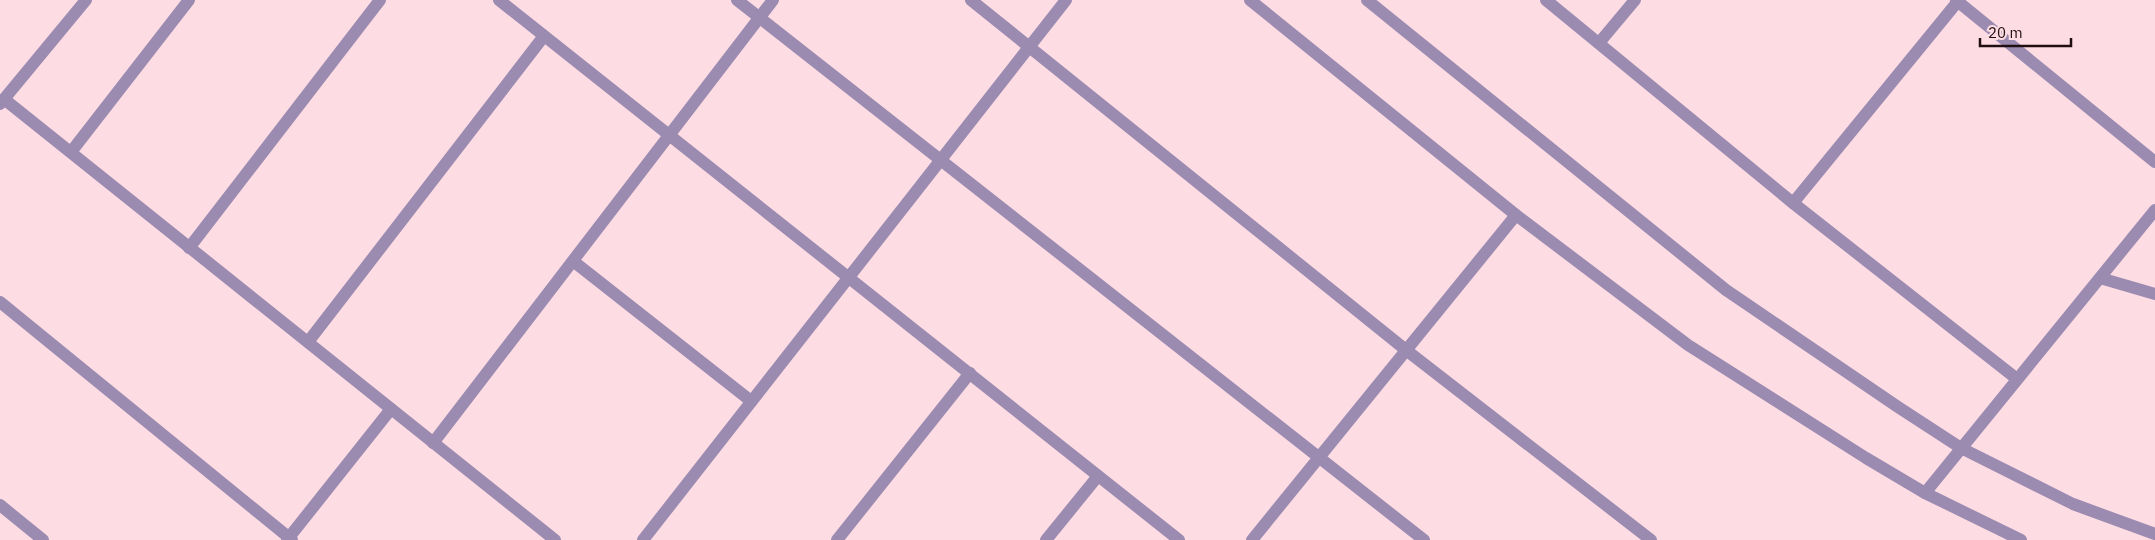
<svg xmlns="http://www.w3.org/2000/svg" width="2155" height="540" font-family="'IBM Plex Sans',sans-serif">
  <rect width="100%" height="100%" fill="#fddce3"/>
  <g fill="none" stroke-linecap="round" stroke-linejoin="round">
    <g stroke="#9b8bb1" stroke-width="12">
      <path d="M499,0L1179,540"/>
      <path d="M737,0L1424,540"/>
      <path d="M971,0L1406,350L1651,540"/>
      <path d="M1546,0L1793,203L2017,379"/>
      <path d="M1956,0L2155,162"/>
      <path d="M1599,43L1635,0"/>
      <path d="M71,152L189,0"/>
      <path d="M1793,203L1959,0"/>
      <path d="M189,248L380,0"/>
      <path d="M573,261L751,401"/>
      <path d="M2100,278L2155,294"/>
      <path d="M0,302L292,540"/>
      <path d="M308,342L544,36"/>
      <path d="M433,443L773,0"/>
      <path d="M1925,493L2155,210"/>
      <path d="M0,505L43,540"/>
      <path d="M287,540L391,409"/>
      <path d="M643,540L1066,0"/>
      <path d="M837,540L970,373"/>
      <path d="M1046,540L1098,476"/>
    </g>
    <g stroke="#9b8bb1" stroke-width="12">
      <path d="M1250,0L1516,215L1688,345L1866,458L1925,493L2021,540"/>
      <path d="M1367,0L1726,290L1898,407L1961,448L2073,504L2155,534"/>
      <path d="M4,99L555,540"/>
      <path d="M0,104L86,0"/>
      <path d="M1252,540L1516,215"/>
    </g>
  </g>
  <path d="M1980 38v8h91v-8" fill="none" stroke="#200e13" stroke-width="2.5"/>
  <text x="1988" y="38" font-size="15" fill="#200e13" stroke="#fddce3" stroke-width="4" paint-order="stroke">20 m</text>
</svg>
